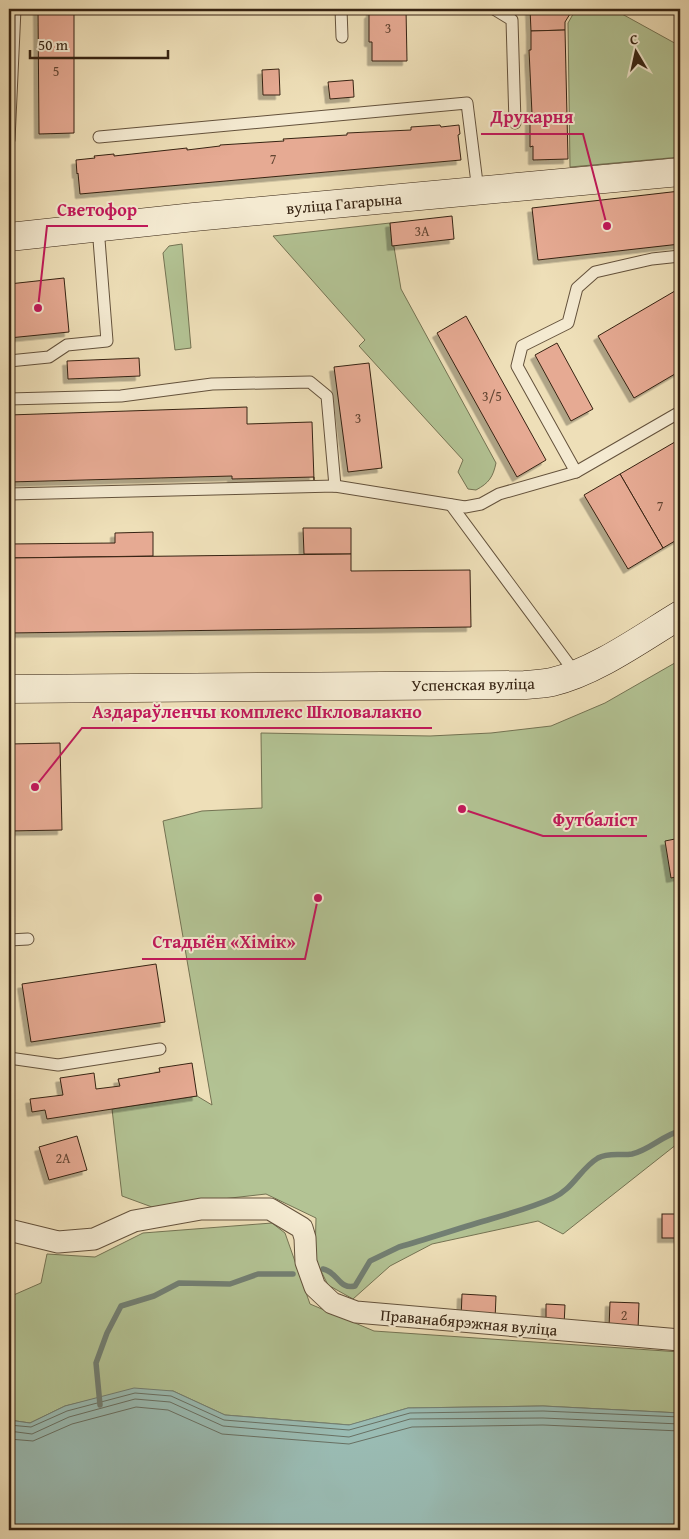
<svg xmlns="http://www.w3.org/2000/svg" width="689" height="1539" font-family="'Gentium Book Plus',serif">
  <defs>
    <filter id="shadow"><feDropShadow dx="-4.5" dy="4.5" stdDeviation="0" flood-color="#0004"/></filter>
  </defs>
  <rect width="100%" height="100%" fill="#eedfb8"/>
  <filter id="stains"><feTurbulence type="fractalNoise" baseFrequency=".004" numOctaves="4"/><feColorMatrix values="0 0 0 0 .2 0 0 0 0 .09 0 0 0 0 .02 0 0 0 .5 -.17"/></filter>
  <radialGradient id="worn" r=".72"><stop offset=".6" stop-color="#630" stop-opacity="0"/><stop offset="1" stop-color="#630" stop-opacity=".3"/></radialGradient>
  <g fill="#b3c394" stroke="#747353">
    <path d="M576,9H613L680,46V157L570,167L568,23Z"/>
    <path d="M390,223L401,289L496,463C493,477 489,483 476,490L468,489L458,472L463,460L359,346L365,340L273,236Z"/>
    <path d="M182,244L191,348L175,350L163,253L169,246Z"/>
    <path d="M680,660V1145L677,1144L563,1234L538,1221L432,1244L390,1266L353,1299L328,1285L315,1259L316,1218L266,1194L152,1207L122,1196L112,1109L197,1096L212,1105L163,821L202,811L262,808L261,733L430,736L491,733L551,726L605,703Z"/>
    <path d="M272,1223L285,1233L310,1304L374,1331L680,1352V1413L543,1406L408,1408L350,1425L225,1415L173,1391L99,1398L65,1406L30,1423L9,1420V1297L41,1283L47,1254L95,1257L143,1233Z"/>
  </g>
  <path fill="#9abcb4" stroke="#727f73" d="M134,1388L173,1391L225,1415L349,1425L408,1408L543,1406L680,1413V1530H9V1420L30,1423L65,1406Z"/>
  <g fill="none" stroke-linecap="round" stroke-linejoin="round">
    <g stroke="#687063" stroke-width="1">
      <path d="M9,1425L31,1427L67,1411L135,1393L171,1396L224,1420L349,1430L410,1413L543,1411L680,1417"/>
      <path d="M9,1431L32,1434L69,1417L135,1399L170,1402L223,1426L349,1437L410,1419L543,1418L680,1424"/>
      <path d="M9,1439L33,1441L72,1424L136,1407L168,1410L222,1434L349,1444L412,1427L543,1425L680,1431"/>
    </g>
    <g stroke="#727f73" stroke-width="5.5">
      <path d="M323,1269C338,1272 339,1290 355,1286L370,1261L399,1247C430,1238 460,1228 491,1219C512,1213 533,1207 553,1198C572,1190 581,1168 598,1158C609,1152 621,1156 632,1154C650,1150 663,1135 680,1131"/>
      <path d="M100,1405L96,1363L107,1333L121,1306L154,1296L179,1283L230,1284L258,1274H293"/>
    </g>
  </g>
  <g fill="#e6aa93" stroke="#362312" filter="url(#shadow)">
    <path d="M38,9H74V133L39,134Z"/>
    <path d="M371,9H406L407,61H372V42H369V14L371,13Z"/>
    <path d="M530,9H573L565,22V30L531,31Z"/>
    <path d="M565,30L568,159L533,160V146L530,147V114H532L529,50H531V31Z"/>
    <path d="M279,69L280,95H263L262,70Z"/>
    <path d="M353,80L354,97L330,99L328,82Z"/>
    <path d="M440,125L441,127L459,125L460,134L458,135L461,160L80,194L78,173L77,174L76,160L95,158L94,156L114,154V156L187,148V150L220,146V145L284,141L283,139L347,135V133L411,130V127Z"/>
    <path d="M680,191V244L538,260L532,208Z"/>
    <path d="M452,216L454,239L392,246L390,223Z"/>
    <path d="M64,278L69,332L9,338V284Z"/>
    <path d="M680,288V371L634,398L598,336Z"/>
    <path d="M466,316L546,460L517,477L437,333Z"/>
    <path d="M557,343L593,409L571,421L535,355Z"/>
    <path d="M139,358L140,376L68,379L67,361Z"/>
    <path d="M369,363L382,468L348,472L334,367Z"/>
    <path d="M247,407V424L312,422L314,480V477L232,479V476L9,482V415Z"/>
    <path d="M680,439V538L663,548L620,474Z"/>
    <path d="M620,474L663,548L628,569L584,495Z"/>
    <path d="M303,528H351V554H304Z"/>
    <path d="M153,532V556L9,558V544L115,543V533Z"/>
    <path d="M351,554V571L470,570L471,627L9,633V558Z"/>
    <path d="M60,743L62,830L9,831V744Z"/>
    <path d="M680,838V876L671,878L665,841Z"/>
    <path d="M156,964L165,1022L31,1042L22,984Z"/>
    <path d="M192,1063L197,1096L47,1119L45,1110L32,1112L30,1099L63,1095L60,1078L94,1073L96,1089L120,1086L118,1079L160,1072L159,1068Z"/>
    <path d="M77,1136L87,1170L49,1180L39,1147Z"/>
    <path d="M9,1163L13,1179L9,1181Z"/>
    <rect x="662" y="1214" width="18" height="24"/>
    <path d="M9,1246H11L12,1266H9Z"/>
    <path d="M462,1294L496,1296L495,1320L461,1319Z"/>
    <path d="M610,1302L639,1303L638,1329L609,1328Z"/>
    <path d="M546,1304L565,1305L564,1326H546Z"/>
  </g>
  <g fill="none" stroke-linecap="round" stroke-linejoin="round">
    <defs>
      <g id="lane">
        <path d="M341,9L342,37"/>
        <path d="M494,9L512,20L515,123"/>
        <path d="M99,137L467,103L478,191"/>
        <path d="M9,140L15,9"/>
        <path d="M9,361L49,357L67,345L107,341L98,227"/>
        <path d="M9,399L121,396L212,384L310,382L327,396L335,486"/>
        <path d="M576,472L517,366L522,346L568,323L577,288L595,272L652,259L680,256"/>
        <path d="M9,494L335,486L465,507L481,504L499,494L576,472L680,412"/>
        <path d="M451,505L576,674"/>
        <path d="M9,940L28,939"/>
        <path d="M9,1058L58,1065L160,1049"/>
      </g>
      <path id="street" d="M9,1230L58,1242L94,1239L134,1221L201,1209H270L302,1228L305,1238L306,1262L315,1287L332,1303L356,1312L680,1340"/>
      <g id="secondary">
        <path d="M9,237L194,217L680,172"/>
        <path d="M9,689L525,685C534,684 543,684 552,682C595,672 642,638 680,615"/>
      </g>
    </defs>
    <use href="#lane" stroke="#64523c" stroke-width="13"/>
    <use href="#street" stroke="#64523c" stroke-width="23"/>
    <use href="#secondary" stroke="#362312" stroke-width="29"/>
    <use href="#lane" stroke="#f4ead1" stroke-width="11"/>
    <use href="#street" stroke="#f4ead1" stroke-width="21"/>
    <use href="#secondary" stroke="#f4ead1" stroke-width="28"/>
  </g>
  <g text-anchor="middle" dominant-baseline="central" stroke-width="4" stroke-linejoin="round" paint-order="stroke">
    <g font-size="14" fill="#624532">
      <text x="388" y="28">3</text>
      <text x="56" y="71">5</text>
      <text x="273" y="159">7</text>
      <text x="422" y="231">3А</text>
      <text x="492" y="396">3/5</text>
      <text x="358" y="418">3</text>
      <text x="660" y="506">7</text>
      <text x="63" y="1158">2А</text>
      <text x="624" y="1315">2</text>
    </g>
    <g font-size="16" fill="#362312" stroke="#f4ead1">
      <text transform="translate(344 203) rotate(-5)">вуліца Гагарына</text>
      <text transform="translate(473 684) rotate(-1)">Успенская вуліца</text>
      <text transform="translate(469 1322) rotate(5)">Праванабярэжная вуліца</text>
    </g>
  </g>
  <path fill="none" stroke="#c2185b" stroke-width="2" d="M607 226L583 134H481M38 308L47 226H148M35 787L82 728H432M462 809L543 836H647M318 898L305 959H142"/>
  <g fill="#c2185b" stroke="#f4ead1" stroke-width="2">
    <circle cx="607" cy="226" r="5"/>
    <circle cx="38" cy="308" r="5"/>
    <circle cx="35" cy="787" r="5"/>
    <circle cx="462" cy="809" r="5"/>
    <circle cx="318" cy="898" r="5"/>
  </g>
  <g font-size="18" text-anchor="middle" font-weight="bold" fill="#c2185b" stroke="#f4ead1" stroke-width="4" stroke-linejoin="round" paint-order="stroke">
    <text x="532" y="123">Друкарня</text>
    <text x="97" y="216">Светофор</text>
    <text x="257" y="718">Аздараўленчы комплекс Шкловалакно</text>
    <text x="595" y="826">Футбаліст</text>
    <text x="224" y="948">Стадыён «Хімік»</text>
  </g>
  <rect width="689" height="1539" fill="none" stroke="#eedfb8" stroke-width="30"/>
  <rect x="10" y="10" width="669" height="1519" fill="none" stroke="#362312" stroke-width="2.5"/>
  <rect x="15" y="15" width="659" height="1509" fill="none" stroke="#362312"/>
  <g transform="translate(636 52) rotate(351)" stroke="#f4ead1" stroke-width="4" paint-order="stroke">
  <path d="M0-4L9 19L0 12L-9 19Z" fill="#362312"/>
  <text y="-8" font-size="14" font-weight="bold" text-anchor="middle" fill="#362312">С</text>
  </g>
  <path d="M30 50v8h138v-8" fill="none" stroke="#362312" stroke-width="2.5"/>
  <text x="38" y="50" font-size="15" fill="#362312" stroke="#f4ead1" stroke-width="4" paint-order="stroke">50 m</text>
  <rect width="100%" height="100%" filter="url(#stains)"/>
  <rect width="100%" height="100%" fill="url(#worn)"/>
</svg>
